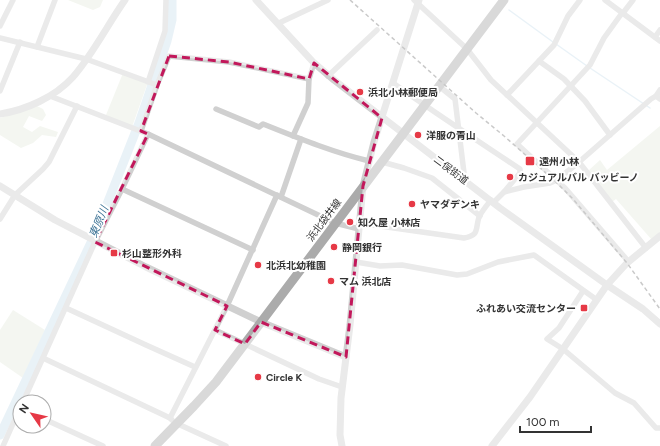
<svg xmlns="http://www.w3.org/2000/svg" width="660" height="446" font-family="Figtree,'Noto Sans JP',sans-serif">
  <rect width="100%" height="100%" fill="#fff"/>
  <g fill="#e6ecdf">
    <path d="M68,0H103L100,7L93,10Z"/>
    <path d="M123,73L148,82L132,127L106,115Z"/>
    <path d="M37,106L43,109L46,115L42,121L29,116L23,127L32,132L40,126L58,132L56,137L42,135L33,143L21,148L0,135V118Z"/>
    <path d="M660,126V233L652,240L616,199L612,202L588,171L600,160L607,170Z"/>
    <path d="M13,310L45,330L23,378L0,362V330Z"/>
  </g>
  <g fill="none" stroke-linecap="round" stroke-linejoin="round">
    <g stroke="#cfe2ee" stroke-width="1.5">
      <path d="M509,10L553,42"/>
      <path d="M556,44L587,66"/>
      <path d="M590,68L644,104"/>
      <path d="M647,106L650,108"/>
    </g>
    <path stroke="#cfe2ee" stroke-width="9" d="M0,435L96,232L139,123L167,41L172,20V0"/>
    <g stroke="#d0d0d0" stroke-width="5.5">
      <path d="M414,0L467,49L491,80L579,162L646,248"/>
      <path d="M605,0L660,41"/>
      <path d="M622,13L604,38L590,65L517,144L565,188L628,261"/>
      <path d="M623,13L633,0"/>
      <path d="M279,23L328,0"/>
      <path d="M0,26L13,0"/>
      <path d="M655,37L660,30"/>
      <path d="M0,38L86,59L157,85"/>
      <path d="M37,47L55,0"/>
      <path d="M539,61L564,79L585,101L610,135"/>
      <path d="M328,76L377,30"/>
      <path d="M148,82L165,31L166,0"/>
      <path d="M393,83C435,113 478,141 520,169V173L504,192"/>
      <path d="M439,86L455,99L465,181"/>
      <path d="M0,91L20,42"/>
      <path d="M507,95L554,45L568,16L580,0"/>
      <path d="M50,96L148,134L335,223L359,229"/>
      <path d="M656,96L660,90"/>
      <path d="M216,109L259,127L263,124C298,138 332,152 369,161"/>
      <path d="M141,131L157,85L169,56L229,62L309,79"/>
      <path d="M293,136L308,103L309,79L314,63"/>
      <path d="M382,162L404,168L432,178L480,216"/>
      <path d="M122,189L253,250"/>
      <path d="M281,197L301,139"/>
      <path d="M494,202L504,192L524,187L550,183L557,180L579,162L651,99L656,96L660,99"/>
      <path d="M0,219L15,195L43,169L49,162L77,106"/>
      <path d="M359,223L464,238C480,235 475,229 479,217C482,211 487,205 491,200"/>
      <path d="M356,262L380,266L402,265L457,275L467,274L498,262L534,255L597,300"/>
      <path d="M583,291L559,328L547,339L563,349L615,393L634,403L656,428H660"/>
      <path d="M66,308L146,345L195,367"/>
      <path d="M215,330L319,379L342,387"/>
      <path d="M43,358L170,418L172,420"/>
      <path d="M23,402L95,242L122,189L148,134"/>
      <path d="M170,418L227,306L277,195"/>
      <path d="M44,419L103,446"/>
      <path d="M178,424L226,446"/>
      <path d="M3,446L20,408"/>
    </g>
    <g stroke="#d0d0d0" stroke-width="7">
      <path d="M256,0L314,63L334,80L500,208L607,285L643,309L660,324"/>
      <path d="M0,114C26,110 55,97 73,77C93,54 108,24 125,0"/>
      <path d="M0,186L55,220L146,267L261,322L346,357"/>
      <path d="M342,446L340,435L341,398L350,325L363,186L374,142L419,0"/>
      <path d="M492,446L530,397L607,285L627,263L660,236"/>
    </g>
    <path stroke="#ababab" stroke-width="9" d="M155,446L194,406L216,382L504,0"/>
    <path stroke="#888" stroke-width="1.5" stroke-dasharray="4 3" stroke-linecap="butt" d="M350,0L476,113L504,136L555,181L573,199L627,263L660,309"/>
  </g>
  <path d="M0 0H660V446H0ZM169,56L229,62L309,79L314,63L382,118L363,186L346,357L261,322L245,344L215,330L227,306L95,242L148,134L141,131Z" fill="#fff" fill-opacity=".55" fill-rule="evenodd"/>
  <path fill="none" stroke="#c2185b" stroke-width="3" stroke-dasharray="8 5" stroke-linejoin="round" d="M169,56L229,62L309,79L314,63L382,118L363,186L346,357L261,322L245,344L215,330L227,306L95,242L148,134L141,131Z"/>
  <g fill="#e63946" stroke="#fff" stroke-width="1.5">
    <circle cx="360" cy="92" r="4"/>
    <circle cx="418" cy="135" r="4"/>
    <rect x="525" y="156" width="10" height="10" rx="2"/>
    <circle cx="510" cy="177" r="4"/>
    <circle cx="412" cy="204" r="4"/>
    <circle cx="350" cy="222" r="4"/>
    <circle cx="334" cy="247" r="4"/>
    <rect x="110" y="249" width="8" height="8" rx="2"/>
    <circle cx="258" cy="265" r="4"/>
    <circle cx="331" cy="281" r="4"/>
    <rect x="580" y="304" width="8" height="8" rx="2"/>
    <circle cx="258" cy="377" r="4"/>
  </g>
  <g text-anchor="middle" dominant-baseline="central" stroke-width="4" stroke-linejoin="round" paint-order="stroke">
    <g font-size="10" font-weight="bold" fill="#333" stroke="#fff" text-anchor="start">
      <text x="368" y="92">浜北小林郵便局</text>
      <text x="426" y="135">洋服の青山</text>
      <text x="539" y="161">遠州小林</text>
      <text x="518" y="177">カジュアルバル バッビーノ</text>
      <text x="420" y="204">ヤマダデンキ</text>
      <text x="358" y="222">知久屋 小林店</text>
      <text x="342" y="247">静岡銀行</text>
      <text x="122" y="253">杉山整形外科</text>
      <text x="266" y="265">北浜北幼稚園</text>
      <text x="339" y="281">マム 浜北店</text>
      <text x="576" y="308" text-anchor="end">ふれあい交流センター</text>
      <text x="266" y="377">Circle K</text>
    </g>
    <g font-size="10" fill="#333" stroke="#fff">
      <text transform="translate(451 170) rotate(37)">二俣街道</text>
      <text transform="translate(324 220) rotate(-53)">浜北袋井線</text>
    </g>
    <g font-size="11" font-style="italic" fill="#3f7597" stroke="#fff">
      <text transform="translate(99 222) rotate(-68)">東原川</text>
    </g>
  </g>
  <g transform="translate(32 414) rotate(304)"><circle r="19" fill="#ffffff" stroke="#adadad"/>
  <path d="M0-3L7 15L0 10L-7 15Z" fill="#e63946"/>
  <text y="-6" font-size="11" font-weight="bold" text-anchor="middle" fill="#333333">N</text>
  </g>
  <path d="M520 426v6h71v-6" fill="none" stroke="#333333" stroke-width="2"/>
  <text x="526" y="426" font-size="12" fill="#333333" stroke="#ffffff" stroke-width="3" paint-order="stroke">100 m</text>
</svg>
